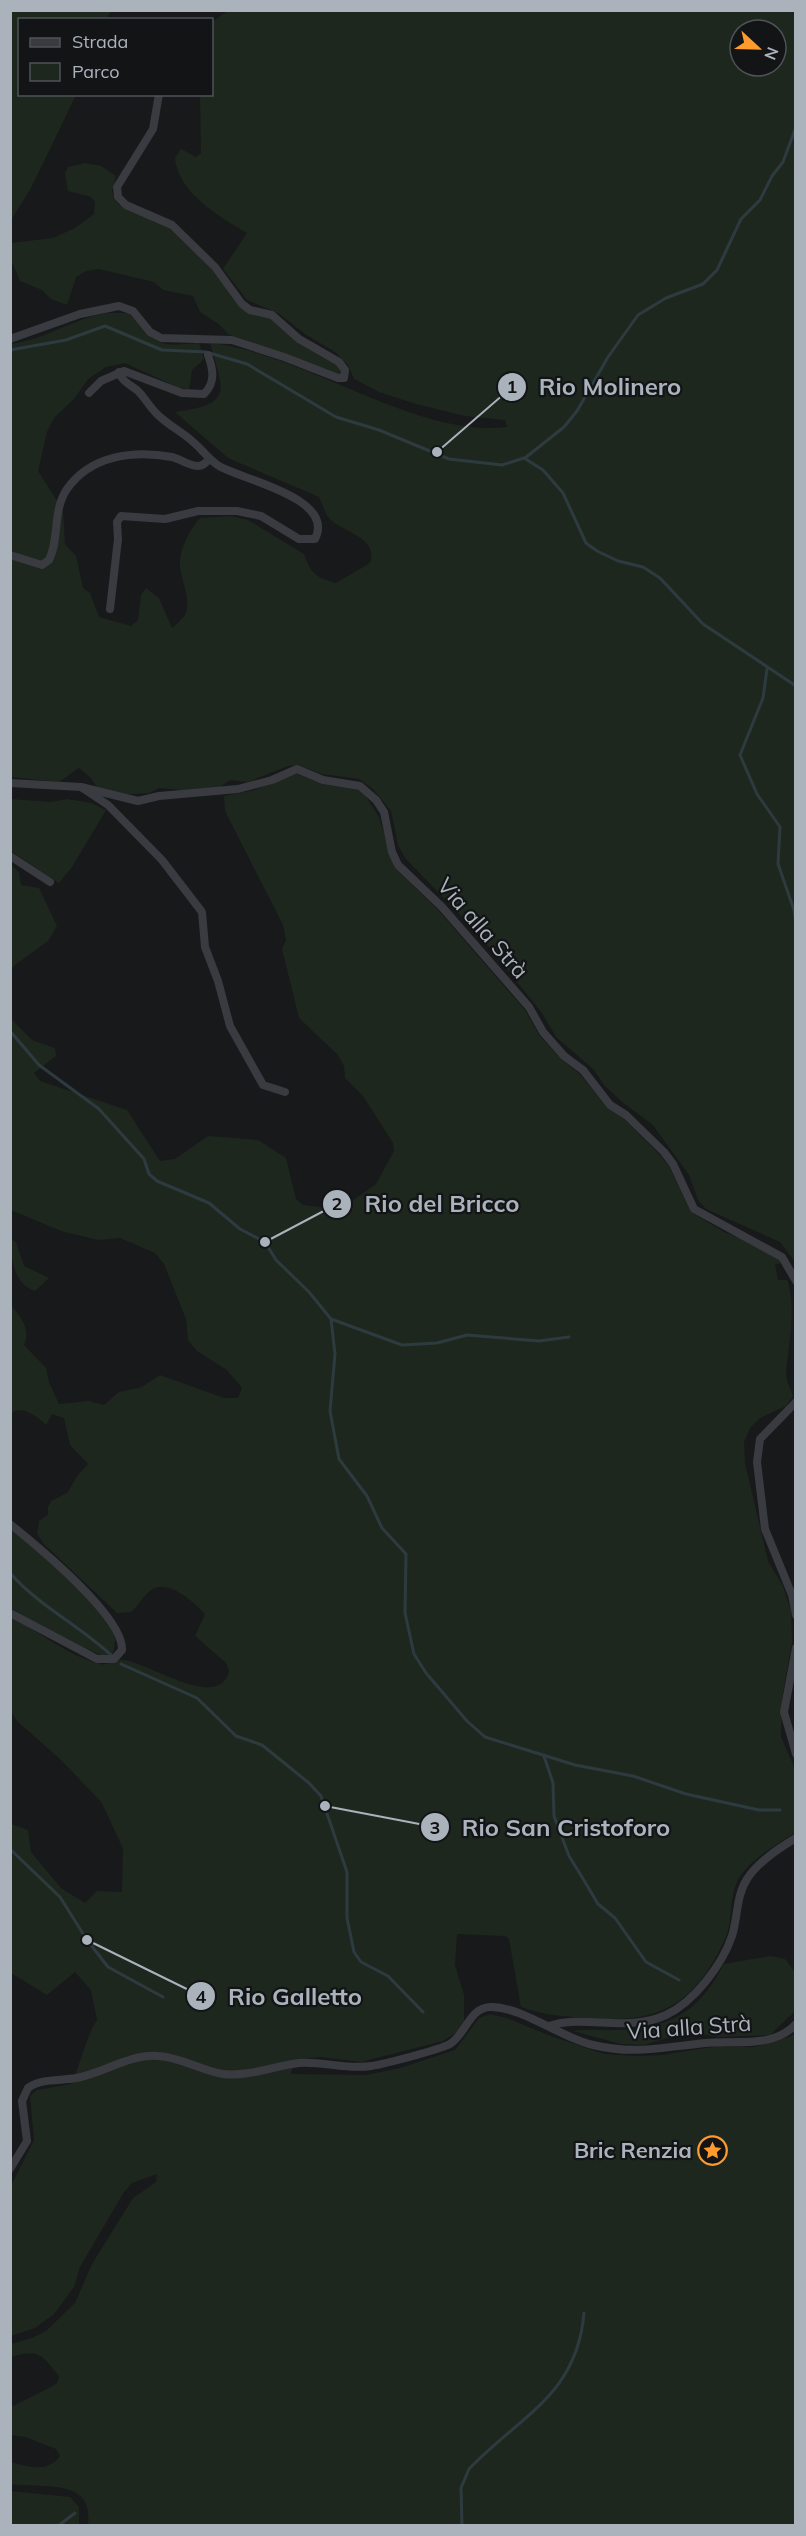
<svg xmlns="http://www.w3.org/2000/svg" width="806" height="2536" font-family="Mulish,sans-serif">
  <rect width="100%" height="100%" fill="#18191b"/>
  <g fill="#1e271e" fill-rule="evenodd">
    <path d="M11,10L111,11L106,19L20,20V94L76,95L31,188L11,220Z"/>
    <path d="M229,10L795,11V1262L780,1242L706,1209L698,1200L689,1175L653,1125L621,1101L605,1086L593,1069L556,1037L542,1013L477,932L405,858L398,845L391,811L373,789L359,779L322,774L299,765L288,766L248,782L230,780L220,787L182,790L159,788L149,793L118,795L98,789L91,778L79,768L59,782L11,777L10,344C52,340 87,306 130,314C158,345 155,347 199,343L204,359L192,370L189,390L177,387L125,363L106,367L88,379L74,399L54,418L47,432L38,471L63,510L65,544L76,556L83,588L90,593L99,617L131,626L138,620L141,595L146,588L159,598L172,628C176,624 182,620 185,615C193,598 178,577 180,560C181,546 191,528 200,518L231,516L248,520L304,554C310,573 317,578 336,583L370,563C379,537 343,533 329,518C325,513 322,503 319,497L228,458L175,412C235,404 223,391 210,343C307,354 414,438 507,427L505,420L465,416L416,404L379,392L354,379L348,365L335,352L305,334L278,313L247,300L223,269L247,233C220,217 178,193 175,158L181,149L196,157L201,153L200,95L212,94V22ZM740,30H776V66H740Z"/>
    <path d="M85,163L101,166L116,176L112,191L114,199L119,205L162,221L210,267L239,305L267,316L308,349L340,367L341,375L228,334L220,325L200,312L193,296L163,290L154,282L99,269L86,271L76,277L67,305L51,299L42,290L20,281L11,260V243L53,238L75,228L94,214L95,202L91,197L68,191L65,173L68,167Z"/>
    <path d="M297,774L322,784L359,790L365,795L379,817L394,867L438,910L525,1010L539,1035L561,1059L580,1074L607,1108L623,1118L660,1155L669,1166L691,1212L724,1232L764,1247L783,1263L775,1264L778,1280H787C797,1306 788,1347 786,1374C786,1381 791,1390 793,1396L786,1406L760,1418L750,1428L744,1442L745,1463L768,1561L783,1586L791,1611L792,1643L782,1698L781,1737L795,1769L796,1832C777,1845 752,1857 739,1878C728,1897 734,1920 725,1939C693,2008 657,2024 584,2018C561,2016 543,2015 521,2007L509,1939L505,1936L457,1934L455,1965L464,1995V2022L457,2032L443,2041L361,2062L320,2057L294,2060L291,2074L366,2075L400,2068L455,2050L479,2018L490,2014L507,2018L548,2035L604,2054L637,2056L661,2055L719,2046L755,2047L792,2036L795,2032V2525H88C94,2477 44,2489 11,2484V2462C28,2467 48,2473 60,2456L56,2449L25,2437L11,2435V2407L51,2387L57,2383L59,2376C42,2355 39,2348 11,2357V2344L32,2338L46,2331L75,2303L92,2264L133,2198L156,2182L157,2174L132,2183L124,2192L80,2267L74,2287L54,2314L35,2328L11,2336L10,2188L34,2140L30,2096L37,2090L71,2084C81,2064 86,2036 97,2020L91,1990L75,1972L47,1995L11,1973V1824L28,1830L31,1852L61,1888L85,1903L97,1891L122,1892L123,1849L102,1803L62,1761L16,1720L11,1711V1616C38,1632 69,1656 100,1664C107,1666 114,1660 122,1660C144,1660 220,1713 229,1671L226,1663L195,1636L205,1614C195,1603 168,1578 151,1590C143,1596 138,1606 131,1612L117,1613L44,1544L37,1534L39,1521L48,1515V1507L51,1501L67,1493L78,1475L88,1464L70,1445L64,1418L52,1414L46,1425C37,1416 22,1405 11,1413V1305C21,1318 31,1328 24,1345L46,1368L49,1382L59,1404L89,1401L104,1405L119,1392L142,1387L160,1375L224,1398H238L242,1388L227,1370L197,1351L188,1340L186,1319L164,1264L155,1253L120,1238L98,1240L61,1231L11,1210V1019L32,1040L55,1048L56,1056L34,1073L40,1081L127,1110L160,1161L175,1159L208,1136L258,1140L286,1158L296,1199L303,1205L330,1208L352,1201L376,1184L394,1151L393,1143L363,1096L345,1078L344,1066L338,1055L299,1018L282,949L286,940L283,925L225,811L224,796L255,790Z"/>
    <path d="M10,799L51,802L67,799L91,803L106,810L72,867L59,883L11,851Z"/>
    <path d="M11,865L19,872L21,885L39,888L57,926L48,941L11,968Z"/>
    <path d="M11,1239L16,1242L24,1266L49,1278L35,1291C14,1285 10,1257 11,1239Z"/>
    <path d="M10,1528C32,1546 113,1613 115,1639C115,1643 114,1649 113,1653L106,1657L60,1638L11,1608Z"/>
    <path d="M770,1956L785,1959L795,1972V2011L770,2035L719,2037L688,2032L643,2045L621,2044L573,2031C587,2028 601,2031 615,2030C670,2029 698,2013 724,1964Z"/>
    <path d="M11,2491L70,2497L79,2507V2525H11Z"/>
  </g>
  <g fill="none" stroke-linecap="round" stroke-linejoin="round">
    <g stroke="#2d3b40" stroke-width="3">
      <path d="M10,350L66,340L105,326L162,350L206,352L247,364L336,417L379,430L449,459L502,465L524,458L543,470L563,493L586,543L597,551L618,561L643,567L660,578L703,624L796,686"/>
      <path d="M525,458L564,427L577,411L608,357L638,315L666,298L703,284L717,270L741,219L760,200L772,176L783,162L796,127"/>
      <path d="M767,669L763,698L740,755L757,794L780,827L778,864L794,910L796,925"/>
      <path d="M10,1031L39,1065L99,1109L144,1159L149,1174L157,1181L209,1203L240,1229L265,1242L276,1260L309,1292L331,1319L402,1345L437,1343L467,1335L539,1341L569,1337"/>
      <path d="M331,1319L335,1354L330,1411L339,1459L367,1496L382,1528L406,1554L405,1613L414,1654L426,1673L467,1721L485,1737L575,1765L633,1776L686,1794L759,1810H780"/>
      <path d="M10,1573C39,1606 80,1626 112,1656"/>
      <path d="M121,1664L197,1698L236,1736L262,1745L309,1783L321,1796L347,1872V1918L354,1952L361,1962L388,1976L423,2012"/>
      <path d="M544,1756L553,1783L554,1816L569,1856L582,1877L598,1904L615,1918L646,1962L679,1980"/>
      <path d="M10,1849L60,1897L87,1940L108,1967L163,1997"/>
      <path d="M58,2526L75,2513"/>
      <path d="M462,2526L461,2488L469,2469C521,2415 577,2395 584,2313"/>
    </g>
    <g stroke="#393b40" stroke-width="8">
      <path d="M10,339L80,314L119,306L133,311L150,332L161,338L232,340L284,357L338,378H344L345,370L339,362L299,339L272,315L250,310L242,304L215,267L172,225L126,205L118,197L117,187L153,129L159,94"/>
      <path d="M89,393L101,381L124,371L182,393L204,394C216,382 213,369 208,355"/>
      <path d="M10,555L42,565L49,560C60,538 52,511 67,489C91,455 134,450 172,457C181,459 189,466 198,466C203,466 206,463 209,459"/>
      <path d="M110,609L118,539L117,522L121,516L165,519L198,511H237L261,516L299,539H315C336,498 243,480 219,466C208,459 202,449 192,441C181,431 166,424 156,413C149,406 145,398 138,391C131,385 122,382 119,372"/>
      <path d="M10,783L81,787L108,805L162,860L202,912L205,947L218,981L230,1026L263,1085L285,1092"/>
      <path d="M81,787L138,801L159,796L238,789L272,780L297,769L323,780L360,786L376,800L384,812L392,852L398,865L442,907L529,1007L543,1032L564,1056L583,1070L610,1105L626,1115L664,1152L673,1164L694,1209L782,1257L796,1281"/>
      <path d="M10,856L50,882"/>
      <path d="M796,1402L760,1439L757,1462L765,1529L792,1595L796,1615"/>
      <path d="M10,1524C36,1545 124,1617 122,1650L114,1659H97L10,1613"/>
      <path d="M796,1648L784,1712L796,1754"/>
      <path d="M549,2026C586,2014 627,2033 666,2015C694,2002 722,1965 732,1936C738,1917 736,1896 747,1879C758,1862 779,1848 796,1838"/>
      <path d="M10,2169L27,2141L22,2101L28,2088C41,2078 60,2081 76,2078C104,2073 129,2054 158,2056C181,2057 201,2071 223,2074C248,2077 274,2066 299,2063C323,2061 347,2070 371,2066C385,2064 438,2050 450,2044C466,2034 470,2006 492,2007C525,2008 561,2038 593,2045C634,2055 665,2047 705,2043C735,2040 773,2049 796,2024"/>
    </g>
  </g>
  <defs>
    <symbol id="sight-ring" viewBox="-11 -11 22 22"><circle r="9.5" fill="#131416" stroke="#ff9a2c" stroke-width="1.5"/><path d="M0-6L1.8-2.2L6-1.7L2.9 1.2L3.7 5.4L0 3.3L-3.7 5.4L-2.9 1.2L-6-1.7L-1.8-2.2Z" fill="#ff9a2c"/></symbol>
  </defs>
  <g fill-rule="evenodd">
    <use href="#sight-ring" x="696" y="2134" width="33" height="33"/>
  </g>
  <g text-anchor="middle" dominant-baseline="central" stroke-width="4.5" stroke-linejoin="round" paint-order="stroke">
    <g font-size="22" fill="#aab2bc" stroke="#131416">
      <text transform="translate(483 928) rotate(49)">Via alla Strà</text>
      <text transform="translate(689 2027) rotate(-4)">Via alla Strà</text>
    </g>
    <g font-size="22" font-weight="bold" fill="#aab2bc" stroke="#131416" text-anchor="end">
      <text x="692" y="2150">Bric Renzia</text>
    </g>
  </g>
  <path fill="none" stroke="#aab2bc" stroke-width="2" d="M437 452L512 387M265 1242L337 1204M325 1806L435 1827M87 1940L201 1996"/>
  <g fill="#aab2bc" stroke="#131416" stroke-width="2">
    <circle cx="437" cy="452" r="6"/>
    <circle cx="265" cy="1242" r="6"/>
    <circle cx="325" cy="1806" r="6"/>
    <circle cx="87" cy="1940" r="6"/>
    <circle cx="512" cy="387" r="15"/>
    <circle cx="337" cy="1204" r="15"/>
    <circle cx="435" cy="1827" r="15"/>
    <circle cx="201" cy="1996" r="15"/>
  </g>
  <g font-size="18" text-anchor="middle" font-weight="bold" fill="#111">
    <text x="512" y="393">1</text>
    <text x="337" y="1210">2</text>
    <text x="435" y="1834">3</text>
    <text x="201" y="2003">4</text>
  </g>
  <g font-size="24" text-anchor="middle" font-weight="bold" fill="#aab2bc" stroke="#131416" stroke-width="4.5" stroke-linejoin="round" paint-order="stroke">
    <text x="610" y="395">Rio Molinero</text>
    <text x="442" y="1212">Rio del Bricco</text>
    <text x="566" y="1836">Rio San Cristoforo</text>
    <text x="295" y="2005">Rio Galletto</text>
  </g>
  <rect width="806" height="2536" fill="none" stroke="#aab2bc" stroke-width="24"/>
  <rect x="18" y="18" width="195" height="78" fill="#131416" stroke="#4f5358" stroke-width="1.5"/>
  <rect x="30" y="38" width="30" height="9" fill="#393b40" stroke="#4f5358" stroke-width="1.5"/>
  <text x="72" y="48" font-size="18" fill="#aab2bc">Strada</text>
  <rect x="30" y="63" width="30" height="18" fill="#1e271e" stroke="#4f5358" stroke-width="1.5"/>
  <text x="72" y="78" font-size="18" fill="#aab2bc">Parco</text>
  <g transform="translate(758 48) rotate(112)"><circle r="28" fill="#131416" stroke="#4f5358" stroke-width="1.5"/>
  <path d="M0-4.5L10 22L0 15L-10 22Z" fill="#ff9a2c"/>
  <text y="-9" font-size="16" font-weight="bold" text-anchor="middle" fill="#aab2bc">N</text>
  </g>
</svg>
